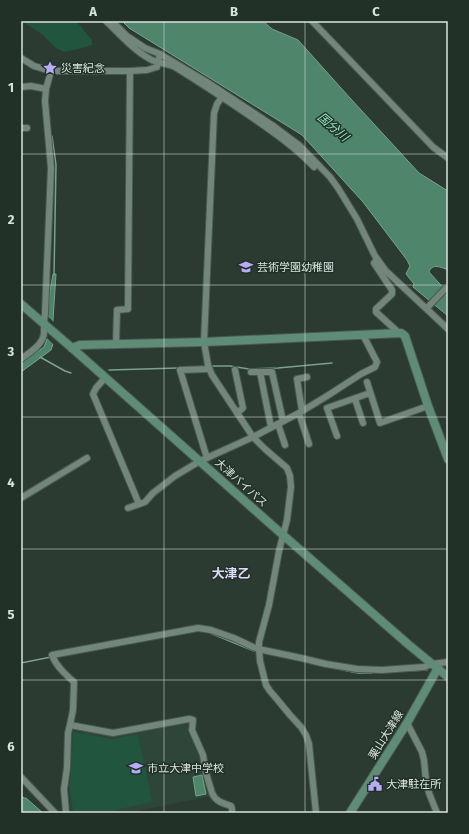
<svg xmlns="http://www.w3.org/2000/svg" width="469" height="834" font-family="'Fira Sans','Noto Sans JP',sans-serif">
  <rect width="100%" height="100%" fill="#2b3b32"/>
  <path fill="#2e4539" d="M190,723L199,750L211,796L128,813H71L68,785L70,763L72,731L73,730L112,736Z"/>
  <g fill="#22553d">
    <path d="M25,21H76L92,40V45L74,50L64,52L56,48L43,35L25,23Z"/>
    <path d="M73,732L112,739L138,734L152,802L115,810V813H76L73,811L70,788Z"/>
  </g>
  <g fill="#4f856a" stroke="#79a28d">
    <path d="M122,21H263L272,29L298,40L350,98L419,173L448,191V270C441,267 432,263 429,272L448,293V316L413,287L414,284L406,274L410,266L407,260L363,202L302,135L129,28Z"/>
    <path d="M53,274H56L53,320V344L51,350L21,372V363L44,347L47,339L49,297Z"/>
    <path d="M202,775L206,794L196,796L193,777Z"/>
    <path d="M21,795L24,798H26L43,813H21Z"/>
  </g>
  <path fill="#2b3b32" d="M47,316L55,323L54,345L46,337Z"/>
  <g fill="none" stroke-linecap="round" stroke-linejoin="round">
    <g stroke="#79a28d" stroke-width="1.5">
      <path d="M52,136L56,165L54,275"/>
      <path d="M40,357L65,371L71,373"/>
      <path d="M211,366H230L249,369L278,368L332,363"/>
      <path d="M109,370L178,368"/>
      <path d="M210,633L254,651"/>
      <path d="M21,663L51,657"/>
      <path d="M314,664L322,666"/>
      <path d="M328,667L358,673H372"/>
      <path d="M407,671L427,670"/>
    </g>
    <defs>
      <g id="street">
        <path d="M106,21C120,34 133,50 150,59C158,64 168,63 175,67C201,83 225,99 250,116C272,131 295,147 314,167"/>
        <path d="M112,21L127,36L145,48L160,54L207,82L272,125L300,146L330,177L338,188L357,219L375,256L386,271L448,329"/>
        <path d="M312,21L433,147L448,158"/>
        <path d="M21,58L34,66L51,71H130L147,70L157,67L160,54"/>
        <path d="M21,87L31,86L46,89"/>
        <path d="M222,97L217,104L214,113L204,342L208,365L212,375L253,437L265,449L287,468L290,476L291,487L287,520L279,551L269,605L259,642V649L260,661L266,685L270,691L276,698L290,715L301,727L306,735L309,744L316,813"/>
        <path d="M21,128H27"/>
        <path d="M377,259L374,263L392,290V294L376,309V312L399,333"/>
        <path d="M427,308L445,289L448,288"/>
        <path d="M116,344L117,310L128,309L130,71"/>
        <path d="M21,359C30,352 43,345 44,333C44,326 44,320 45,313L51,168L45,101L46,89L51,71"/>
        <path d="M235,370L243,408L237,413"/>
        <path d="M251,372H272L283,421"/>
        <path d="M260,372L271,427"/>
        <path d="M105,378L96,388L93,394L139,504"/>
        <path d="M367,382L380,423L428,406"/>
        <path d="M355,399L363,423"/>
        <path d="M302,411L297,379L307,377"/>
        <path d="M299,413L309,444"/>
        <path d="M278,424L285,445"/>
        <path d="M337,436L327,408L370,393"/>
        <path d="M207,458L180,370L209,369"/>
        <path d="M21,498L87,458"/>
        <path d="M128,508L145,502L153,493L175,476L200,461L253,437L299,413L327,396L361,374L375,367L377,362L363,335"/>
        <path d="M407,723L422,752L424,760L426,781L429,793L437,813"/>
        <path d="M70,725L113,733L189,719L193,720L192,730L203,755L206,773L212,793C216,802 223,803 231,806L232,809V813"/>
        <path d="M21,777L55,813"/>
        <path d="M66,813L64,789L67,768L68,733L70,725L73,710L74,682C65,674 56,666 52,655L198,628L211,630L234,638L253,647L263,650L301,658L326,664L357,669L382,670L424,667L432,664L448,662"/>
      </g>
      <g id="secondary">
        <path d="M21,304L72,348L283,535L409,645L448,677"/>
        <path d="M72,348L80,345L204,342L401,333L405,336L428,406L448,459"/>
        <path d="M350,813L407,723L438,668"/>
      </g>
    </defs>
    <use href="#street" stroke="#4a5851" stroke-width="8"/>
    <use href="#secondary" stroke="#4a5851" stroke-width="10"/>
    <use href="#street" stroke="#73867b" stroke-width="6"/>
    <use href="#secondary" stroke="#5e8c76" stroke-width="8"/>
  </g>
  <path fill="none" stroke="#dae4df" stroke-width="1" stroke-opacity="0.55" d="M164,21V813M305,21V813M21,154H448M21,285H448M21,417H448M21,549H448M21,680H448"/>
  <defs>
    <symbol id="sight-bare" viewBox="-9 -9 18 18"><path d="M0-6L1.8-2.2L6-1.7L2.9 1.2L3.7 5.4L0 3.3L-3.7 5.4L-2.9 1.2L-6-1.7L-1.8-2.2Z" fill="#b8abf7" stroke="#213128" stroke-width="2.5" paint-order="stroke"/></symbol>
    <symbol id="school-bare" viewBox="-9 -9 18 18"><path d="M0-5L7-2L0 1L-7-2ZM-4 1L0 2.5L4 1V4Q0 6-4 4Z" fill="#b8abf7" stroke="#213128" stroke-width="2.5" paint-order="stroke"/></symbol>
    <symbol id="civic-bare" viewBox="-9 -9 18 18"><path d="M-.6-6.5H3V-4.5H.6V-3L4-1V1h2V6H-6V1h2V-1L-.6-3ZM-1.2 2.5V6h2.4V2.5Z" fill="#b8abf7" stroke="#213128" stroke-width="2.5" paint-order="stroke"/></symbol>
  </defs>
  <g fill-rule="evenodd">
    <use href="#sight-bare" x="40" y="58" width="20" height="20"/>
    <use href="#school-bare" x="236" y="257" width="20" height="20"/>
    <use href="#school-bare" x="126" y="758" width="20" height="20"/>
    <use href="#civic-bare" x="365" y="774" width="20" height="20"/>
  </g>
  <g text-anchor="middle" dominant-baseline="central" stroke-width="3" stroke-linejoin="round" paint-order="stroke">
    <g font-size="11" fill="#dae4df" stroke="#213128" text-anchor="start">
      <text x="61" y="68">災害紀念</text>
      <text x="257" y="267">芸術学園幼稚園</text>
      <text x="147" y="768">市立大津中学校</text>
      <text x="386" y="784">大津駐在所</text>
    </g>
    <g font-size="11" fill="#dae4df" stroke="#213128">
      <text transform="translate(241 483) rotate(42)">大津バイパス</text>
      <text transform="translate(386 735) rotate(-58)">栗山大津線</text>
    </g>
    <g font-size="12" font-style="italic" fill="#95e9be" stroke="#213128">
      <text transform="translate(333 127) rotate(41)">国分川</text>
    </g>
    <g font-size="13" font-weight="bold" fill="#dedaf7" stroke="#213128">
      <text x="231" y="573">大津乙</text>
    </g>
  </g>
  <rect width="469" height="834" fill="none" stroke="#213128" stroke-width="44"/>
  <rect x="22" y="22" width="425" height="790" fill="none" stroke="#dae4df" stroke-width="1.5"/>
  <g font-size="13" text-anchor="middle" font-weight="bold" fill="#dae4df">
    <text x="93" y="16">A</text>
    <text x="234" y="16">B</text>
    <text x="376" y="16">C</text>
    <text x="11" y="92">1</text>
    <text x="11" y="224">2</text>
    <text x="11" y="356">3</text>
    <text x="11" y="487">4</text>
    <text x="11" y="619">5</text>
    <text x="11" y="751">6</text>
  </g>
</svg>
